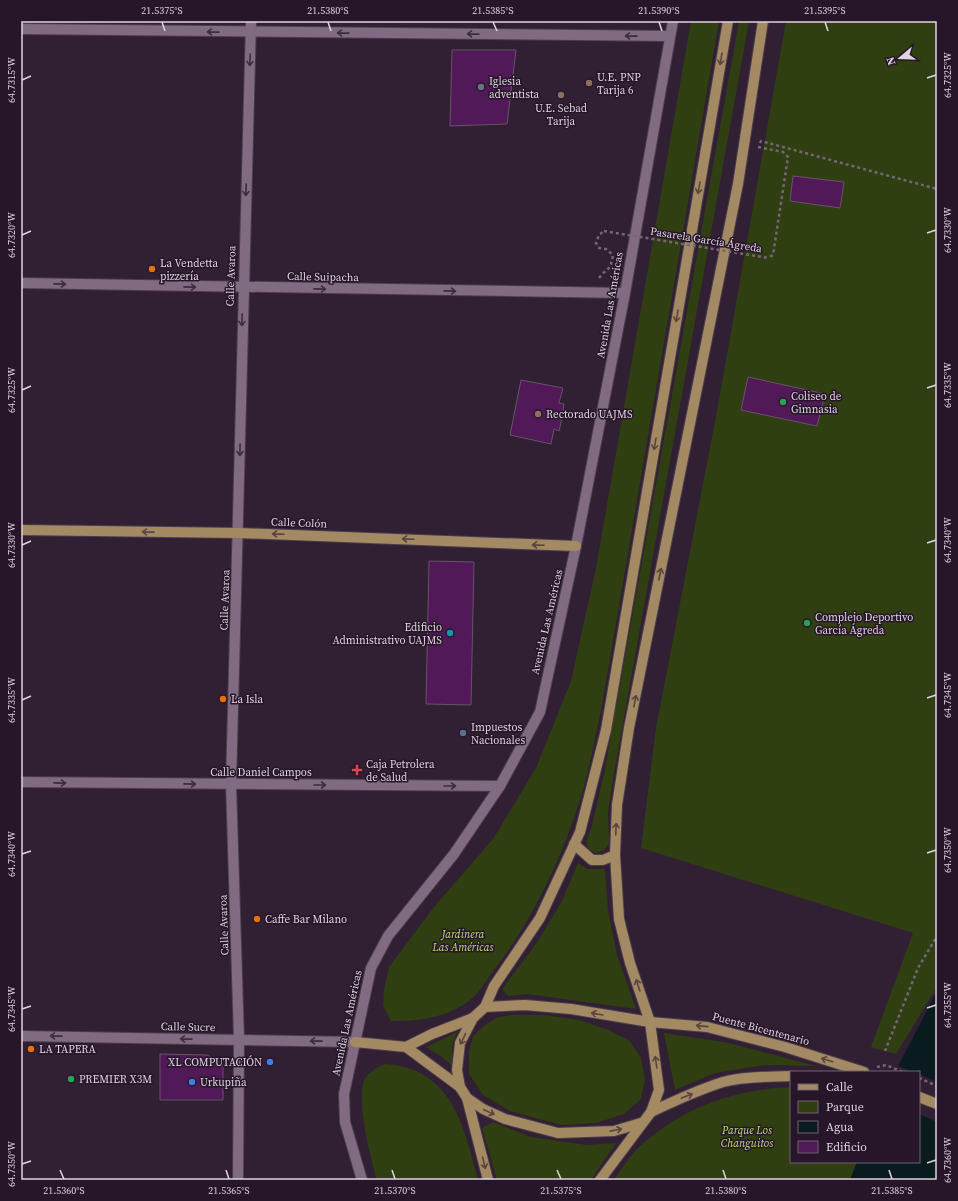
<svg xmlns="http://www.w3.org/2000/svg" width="958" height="1201" font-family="'Source Serif 4',serif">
  <rect width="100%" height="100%" fill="#311f33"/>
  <g fill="#303f12">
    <path d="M691,21H719L601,711C595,736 591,762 584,787C565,851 537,913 497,966C489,976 481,991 471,999C450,1017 418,1022 391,1021L383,1006L384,990L389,967L434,907L493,839L536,768L571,681L596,568Z"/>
    <path d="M739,21H749L614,773L608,811L609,843L604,850L596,853L589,849L586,842L591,829L604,774Z"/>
    <path d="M786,21H937V987L896,1054L871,1047L913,933L641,848L656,728L717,411Z"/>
    <path d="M578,863L587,869H605L608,911L617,955L636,1009L528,994L508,996L502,989L536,944L562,901Z"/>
    <path d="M511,1015H544L579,1020L606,1029L629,1040L641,1058L645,1080L641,1099L624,1114L596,1123L561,1125L510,1111L483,1095L469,1074V1051L473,1036L485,1025L498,1017Z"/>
    <path d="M457,1032L452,1046V1066L441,1056L426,1047Z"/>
    <path d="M664,1033L729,1043L816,1066L766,1065L715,1073L675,1090Z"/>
    <path d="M385,1064C452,1068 464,1126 478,1180H377C370,1155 358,1109 363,1084C365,1074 377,1067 385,1064Z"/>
    <path d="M791,1087V1162H857L850,1180H614C622,1169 630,1155 640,1146C684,1107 733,1090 791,1087Z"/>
    <path d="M493,1122L531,1137L587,1145L616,1143L591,1180H497L482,1128Z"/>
  </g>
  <path fill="#0a1b1f" d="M937,991V1180H850L857,1162H919V1072H895Z"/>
  <g fill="#311f33">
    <path d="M896,1065L913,1072H893Z"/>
    <path d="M919,1074L937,1082V1122L919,1114Z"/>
  </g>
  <g fill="#511957" stroke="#685369">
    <path d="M452,50H516L507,124L450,126Z"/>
    <path d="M793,176L844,182L840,208L790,201Z"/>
    <path d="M748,377L825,394L817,426L741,410Z"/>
    <path d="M521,380L563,388L559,403L564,404L562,418L559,431L554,429L551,444L510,435Z"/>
    <path d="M429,561L474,562L471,705L426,704Z"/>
    <path d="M160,1054L207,1055L223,1064V1100H160Z"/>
  </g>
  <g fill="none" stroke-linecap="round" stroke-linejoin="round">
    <defs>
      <g id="minor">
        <path d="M21,29L670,36"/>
        <path d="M21,283L625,293"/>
        <path d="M21,782L500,786"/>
        <path d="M21,1036L355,1042"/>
        <path d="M238,1180L239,1039L231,784L251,21"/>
        <path d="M362,1180L345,1122L344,1094L371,968L388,936L454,854L500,786L540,712L576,546L625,293L673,21"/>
      </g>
      <g id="major">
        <path d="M21,530L239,533L576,546"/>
        <path d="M574,844L592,860H603L615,855"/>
        <path d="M485,1007L494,986L540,918L580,832L606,730L728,21"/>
        <path d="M355,1042L406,1047L460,1087"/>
        <path d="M406,1047L432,1034L473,1018"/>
        <path d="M919,1097L937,1104"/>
        <path d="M467,1098L488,1180"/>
        <path d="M651,1112C674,1101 698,1090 723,1082C744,1076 769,1077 791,1076"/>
        <path d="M641,1123L614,1131L558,1133L505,1119L483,1109L467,1098L460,1087L457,1070L460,1043L473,1018L485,1007L525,1005L571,1009L650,1022L707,1027L785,1047L864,1072"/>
        <path d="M600,1180L651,1112L659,1090L650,1022L630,963L619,919L615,855L617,805L629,728L738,184L763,21"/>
      </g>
    </defs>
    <use href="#minor" stroke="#4c3d4d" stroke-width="12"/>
    <use href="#major" stroke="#4c3d4d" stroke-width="12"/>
    <g stroke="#756677" stroke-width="2.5" stroke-dasharray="3 3" stroke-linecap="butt">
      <path d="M760,143L761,141L937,189"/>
      <path d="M758,147L783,152L788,157L773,255L768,258"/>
      <path d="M599,278C607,267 610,273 613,255L606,249L599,248L596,243L599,235L604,231"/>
      <path d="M885,1051L918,968L937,936"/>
      <path d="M877,1067L886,1065L903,1072"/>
      <path d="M919,1078L937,1086"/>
    </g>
    <use href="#minor" stroke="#806b82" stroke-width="10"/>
    <use href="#major" stroke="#a38a62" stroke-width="10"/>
    <path stroke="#756677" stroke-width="2.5" stroke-dasharray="3 3" stroke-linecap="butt" d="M604,231L768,258"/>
  </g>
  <defs><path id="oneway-shaft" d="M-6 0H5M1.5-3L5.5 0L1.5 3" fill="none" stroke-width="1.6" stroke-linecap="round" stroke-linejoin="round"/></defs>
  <g stroke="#3d2b3f">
    <use href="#oneway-shaft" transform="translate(213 32) rotate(-179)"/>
    <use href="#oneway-shaft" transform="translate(343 33) rotate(-179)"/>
    <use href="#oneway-shaft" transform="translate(473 34) rotate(-179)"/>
    <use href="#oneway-shaft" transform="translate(631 36) rotate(-179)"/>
    <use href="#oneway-shaft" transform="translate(250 60) rotate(92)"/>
    <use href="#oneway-shaft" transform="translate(246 190) rotate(92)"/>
    <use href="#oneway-shaft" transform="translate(60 284) rotate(1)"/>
    <use href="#oneway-shaft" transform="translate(190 287) rotate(1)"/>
    <use href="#oneway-shaft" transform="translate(320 289) rotate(1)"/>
    <use href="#oneway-shaft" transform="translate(450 291) rotate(1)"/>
    <use href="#oneway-shaft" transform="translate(242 320) rotate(91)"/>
    <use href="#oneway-shaft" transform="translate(240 450) rotate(91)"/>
    <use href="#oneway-shaft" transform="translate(60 783) rotate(1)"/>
    <use href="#oneway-shaft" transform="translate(190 784) rotate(1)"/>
    <use href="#oneway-shaft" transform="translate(320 785)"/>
    <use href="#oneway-shaft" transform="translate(450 786)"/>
    <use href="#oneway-shaft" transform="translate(56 1036) rotate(-179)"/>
    <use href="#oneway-shaft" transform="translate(186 1039) rotate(-179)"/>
    <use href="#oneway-shaft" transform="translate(316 1041) rotate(-179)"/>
  </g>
  <g stroke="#594440">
    <use href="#oneway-shaft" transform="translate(721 59) rotate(100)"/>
    <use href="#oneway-shaft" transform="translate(699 188) rotate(100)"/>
    <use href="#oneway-shaft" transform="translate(677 316) rotate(100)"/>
    <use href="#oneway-shaft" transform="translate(655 444) rotate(100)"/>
    <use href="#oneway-shaft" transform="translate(148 532) rotate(-179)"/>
    <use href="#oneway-shaft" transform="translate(278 534) rotate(-178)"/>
    <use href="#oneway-shaft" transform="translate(408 539) rotate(-178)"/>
    <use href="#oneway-shaft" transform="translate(538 545) rotate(-178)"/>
    <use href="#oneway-shaft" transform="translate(660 574) rotate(-79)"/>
    <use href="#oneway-shaft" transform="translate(635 701) rotate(-79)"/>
    <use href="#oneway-shaft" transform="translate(616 829) rotate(-87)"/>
    <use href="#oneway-shaft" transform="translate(638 985) rotate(-108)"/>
    <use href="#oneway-shaft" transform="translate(597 1014) rotate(-170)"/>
    <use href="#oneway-shaft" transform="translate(702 1026) rotate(-174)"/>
    <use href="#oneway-shaft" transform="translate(463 1039) rotate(115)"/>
    <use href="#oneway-shaft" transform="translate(827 1060) rotate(-163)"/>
    <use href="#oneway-shaft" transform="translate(656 1062) rotate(-98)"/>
    <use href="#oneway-shaft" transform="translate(687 1096) rotate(-20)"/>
    <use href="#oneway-shaft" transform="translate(489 1112) rotate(25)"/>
    <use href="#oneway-shaft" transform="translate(616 1130) rotate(-11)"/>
    <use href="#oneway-shaft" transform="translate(484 1163) rotate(77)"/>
  </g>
  <path fill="none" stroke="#dfd4e0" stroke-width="1.5" d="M162,22L165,31M328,22L331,31M493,22L497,31M659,22L662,31M825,22L828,31M927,78L936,75M22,80L31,76M927,233L936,230M22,235L31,231M927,388L936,385M22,390L31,386M927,543L936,540M22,545L31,541M927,698L936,695M22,700L31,696M927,853L936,850M22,854L31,851M927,1008L936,1005M22,1009L31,1006M927,1163L936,1160M22,1164L31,1161M60,1170L64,1179M226,1170L229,1179M392,1170L395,1179M557,1170L561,1179M723,1170L726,1179M889,1170L892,1179"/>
  <g fill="#8d6e63" stroke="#271629" stroke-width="1.5">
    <circle cx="589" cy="83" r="4"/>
    <circle cx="561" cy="95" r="4"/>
    <circle cx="538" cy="414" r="4"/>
  </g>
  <circle fill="#6b7280" stroke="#271629" stroke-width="1.5" cx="481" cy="87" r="4"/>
  <g fill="#e8710a" stroke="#271629" stroke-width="1.5">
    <circle cx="152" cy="269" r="4"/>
    <circle cx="223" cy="699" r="4"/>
    <circle cx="257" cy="919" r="4"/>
    <circle cx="31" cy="1049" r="4"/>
  </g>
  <g fill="#2e9e5b" stroke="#271629" stroke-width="1.5">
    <circle cx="783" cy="402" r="4"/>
    <circle cx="807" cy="623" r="4"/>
    <circle cx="71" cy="1079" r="4"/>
  </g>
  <circle fill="#0f9aa8" stroke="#271629" stroke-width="1.5" cx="450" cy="633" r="4"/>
  <circle fill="#5c6f8a" stroke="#271629" stroke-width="1.5" cx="463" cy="733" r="4"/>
  <path fill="#e0444e" stroke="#271629" stroke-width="1.5" d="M355 764h4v4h4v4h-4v4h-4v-4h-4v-4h4z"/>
  <g fill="#3f7fe0" stroke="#271629" stroke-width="1.5">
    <circle cx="270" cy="1062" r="4"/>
    <circle cx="192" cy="1082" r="4"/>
  </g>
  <g text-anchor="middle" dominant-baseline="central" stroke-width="3" stroke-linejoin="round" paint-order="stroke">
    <g font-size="11" fill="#dfd4e0" stroke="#271629" text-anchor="start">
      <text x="597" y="77">U.E. PNP<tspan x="597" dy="13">Tarija 6</tspan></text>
      <text x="489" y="81">Iglesia<tspan x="489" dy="13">adventista</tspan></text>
      <text x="561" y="108" text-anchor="middle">U.E. Sebad<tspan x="561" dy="13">Tarija</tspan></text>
      <text x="160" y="263">La Vendetta<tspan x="160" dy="13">pizzería</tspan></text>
      <text x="791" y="396">Coliseo de<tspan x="791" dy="13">Gimnasia</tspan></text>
      <text x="546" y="414">Rectorado UAJMS</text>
      <text x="815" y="617">Complejo Deportivo<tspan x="815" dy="13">García Ágreda</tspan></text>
      <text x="442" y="627" text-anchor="end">Edificio<tspan x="442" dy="13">Administrativo UAJMS</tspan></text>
      <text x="231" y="699">La Isla</text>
      <text x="471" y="727">Impuestos<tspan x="471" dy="13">Nacionales</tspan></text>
      <text x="366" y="764">Caja Petrolera<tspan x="366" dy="13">de Salud</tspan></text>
      <text x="265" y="919">Caffe Bar Milano</text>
      <text x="39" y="1049">LA TAPERA</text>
      <text x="262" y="1062" text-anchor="end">XL COMPUTACIÓN</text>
      <text x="79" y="1079">PREMIER X3M</text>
      <text x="200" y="1082">Urkupiña</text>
    </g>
    <g font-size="11" fill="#dfd4e0" stroke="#271629">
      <text transform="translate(706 240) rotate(9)">Pasarela García Ágreda</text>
      <text transform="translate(231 276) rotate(-88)">Calle Avaroa</text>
      <text transform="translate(323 277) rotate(1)">Calle Suipacha</text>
      <text transform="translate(610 305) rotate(-80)">Avenida Las Américas</text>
      <text transform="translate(299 523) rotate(2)">Calle Colón</text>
      <text transform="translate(225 600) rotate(-88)">Calle Avaroa</text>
      <text transform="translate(547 622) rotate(-77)">Avenida Las Américas</text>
      <text x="261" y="772">Calle Daniel Campos</text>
      <text transform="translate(224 925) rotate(-92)">Calle Avaroa</text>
      <text transform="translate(347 1023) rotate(-78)">Avenida Las Américas</text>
      <text transform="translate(188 1027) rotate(1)">Calle Sucre</text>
      <text transform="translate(761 1029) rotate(15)">Puente Bicentenario</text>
    </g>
    <g font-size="11" font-style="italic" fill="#b8e06f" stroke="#271629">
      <text x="463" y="934">Jardinera<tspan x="463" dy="13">Las Américas</tspan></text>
      <text x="747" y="1130">Parque Los<tspan x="747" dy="13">Changuitos</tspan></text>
    </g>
  </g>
  <rect width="958" height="1201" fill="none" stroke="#271629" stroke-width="44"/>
  <rect x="790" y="1071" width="130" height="92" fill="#271629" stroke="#716272"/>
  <rect x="798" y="1084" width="20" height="6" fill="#a38a62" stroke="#716272"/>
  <text x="826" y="1091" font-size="12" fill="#dfd4e0">Calle</text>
  <rect x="798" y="1101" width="20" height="12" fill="#303f12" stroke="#716272"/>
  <text x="826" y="1111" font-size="12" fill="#dfd4e0">Parque</text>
  <rect x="798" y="1121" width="20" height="12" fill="#0a1b1f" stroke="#716272"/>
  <text x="826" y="1131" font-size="12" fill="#dfd4e0">Agua</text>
  <rect x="798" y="1141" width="20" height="12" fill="#511957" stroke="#716272"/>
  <text x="826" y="1151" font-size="12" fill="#dfd4e0">Edificio</text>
  <g transform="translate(900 58) rotate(251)" stroke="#271629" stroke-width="3" paint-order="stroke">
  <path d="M0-3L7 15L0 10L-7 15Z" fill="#dfd4e0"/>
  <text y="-6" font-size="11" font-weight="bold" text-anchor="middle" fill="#dfd4e0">N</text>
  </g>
  <rect x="22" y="22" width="914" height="1157" fill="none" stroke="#dfd4e0" stroke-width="1.5"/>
  <g font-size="10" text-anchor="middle" fill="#dfd4e0">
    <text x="162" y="14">21.5375°S</text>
    <text x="328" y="14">21.5380°S</text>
    <text x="493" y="14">21.5385°S</text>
    <text x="659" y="14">21.5390°S</text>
    <text x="825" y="14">21.5395°S</text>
    <text transform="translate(947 75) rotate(-90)" y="4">64.7325°W</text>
    <text transform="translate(11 80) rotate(-90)" y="4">64.7315°W</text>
    <text transform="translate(947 230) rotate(-90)" y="4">64.7330°W</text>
    <text transform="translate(11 235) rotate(-90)" y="4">64.7320°W</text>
    <text transform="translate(947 385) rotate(-90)" y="4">64.7335°W</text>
    <text transform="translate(11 390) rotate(-90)" y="4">64.7325°W</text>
    <text transform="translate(947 540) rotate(-90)" y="4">64.7340°W</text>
    <text transform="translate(11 545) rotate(-90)" y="4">64.7330°W</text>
    <text transform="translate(947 695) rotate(-90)" y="4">64.7345°W</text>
    <text transform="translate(11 700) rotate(-90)" y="4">64.7335°W</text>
    <text transform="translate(947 850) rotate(-90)" y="4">64.7350°W</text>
    <text transform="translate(11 854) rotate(-90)" y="4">64.7340°W</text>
    <text transform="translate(947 1005) rotate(-90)" y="4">64.7355°W</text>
    <text transform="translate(11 1009) rotate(-90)" y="4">64.7345°W</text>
    <text transform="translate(947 1160) rotate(-90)" y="4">64.7360°W</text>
    <text transform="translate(11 1164) rotate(-90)" y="4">64.7350°W</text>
    <text x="64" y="1194">21.5360°S</text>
    <text x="229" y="1194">21.5365°S</text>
    <text x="395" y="1194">21.5370°S</text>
    <text x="561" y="1194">21.5375°S</text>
    <text x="726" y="1194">21.5380°S</text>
    <text x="892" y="1194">21.5385°S</text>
  </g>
</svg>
